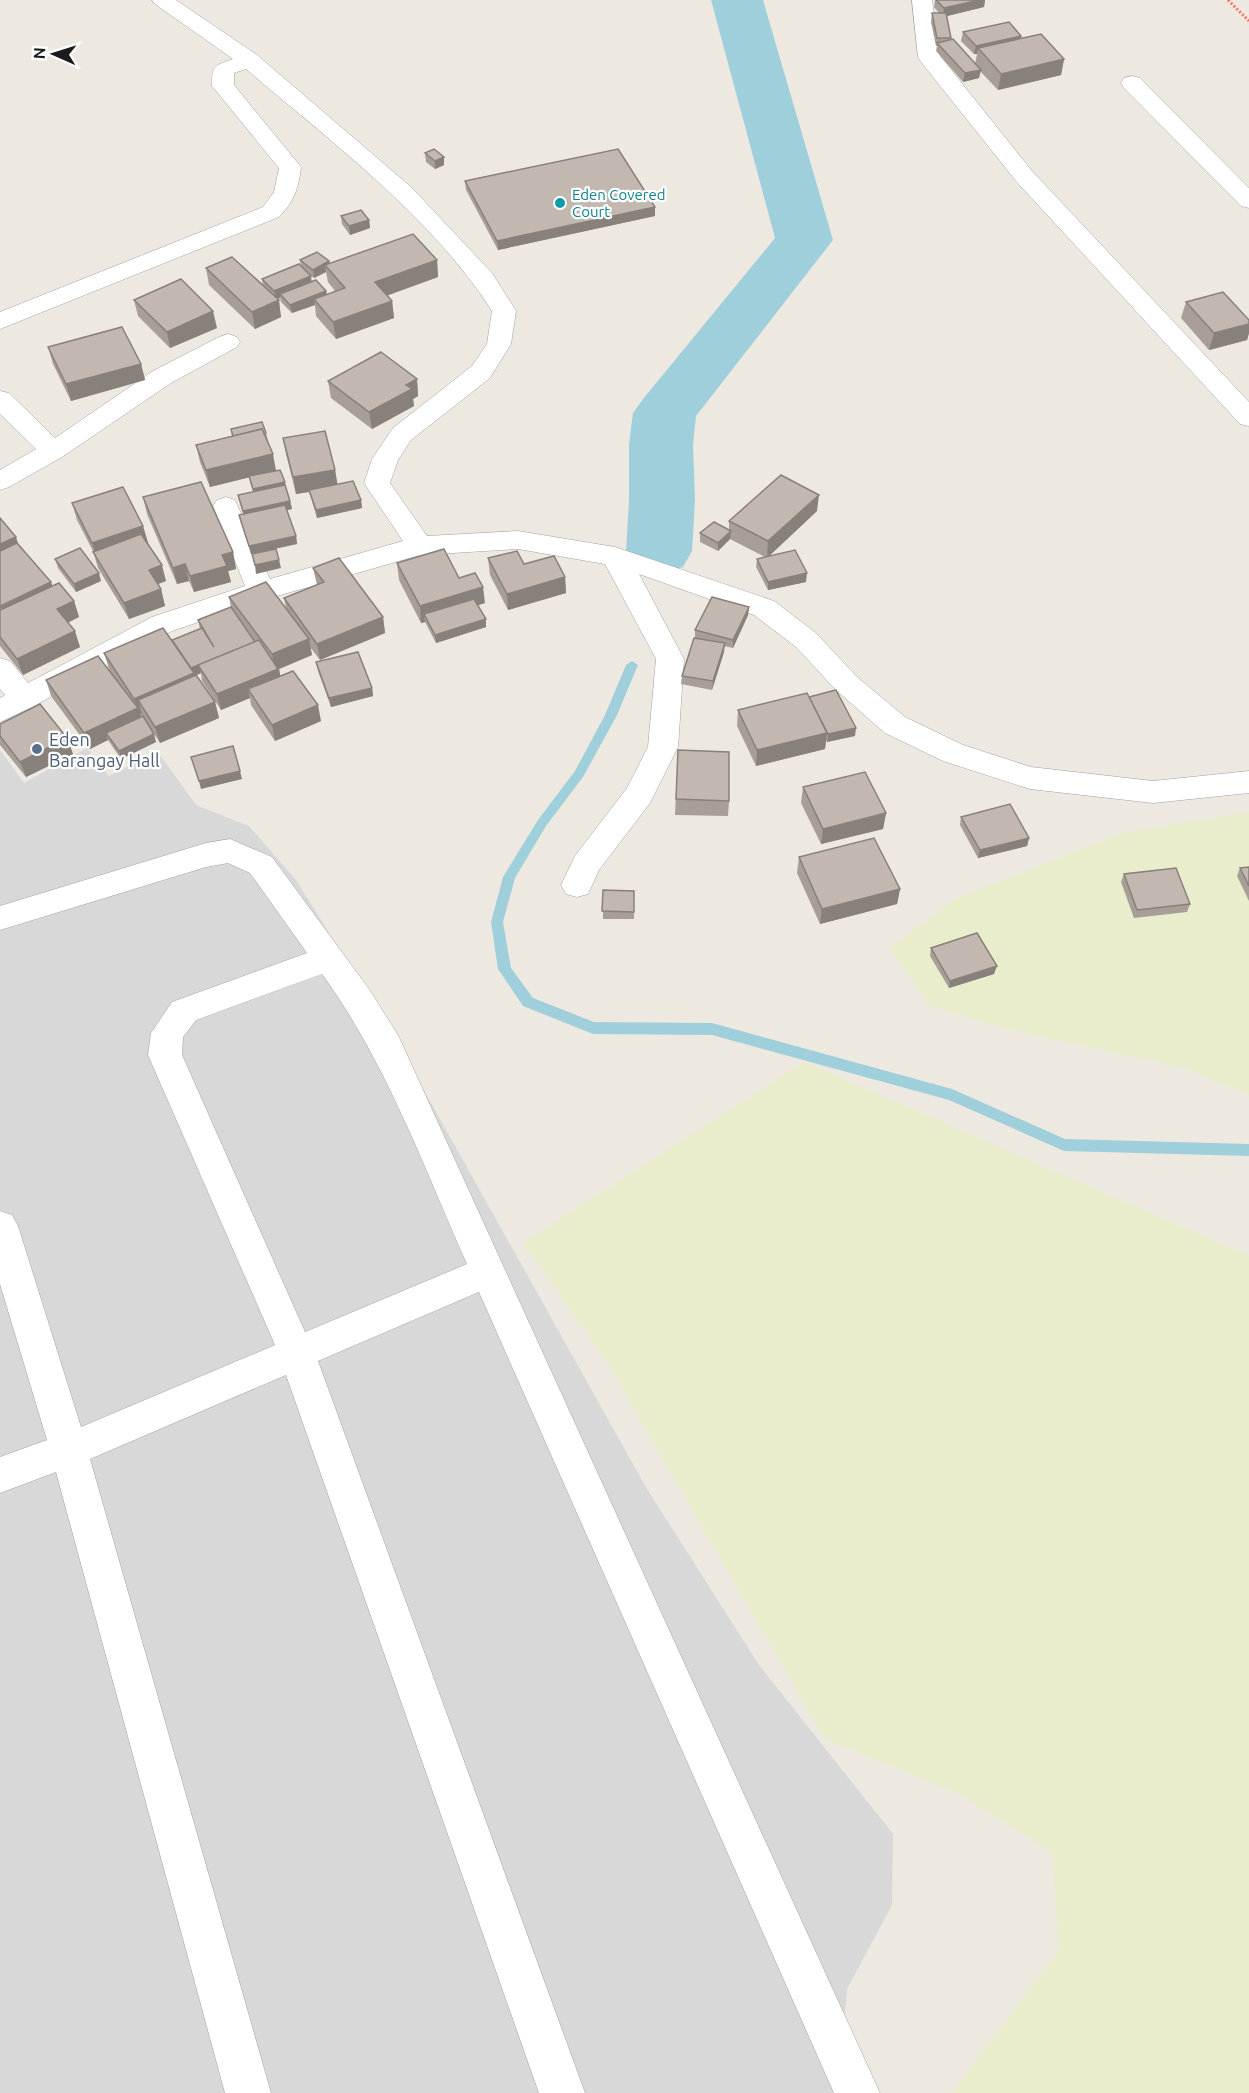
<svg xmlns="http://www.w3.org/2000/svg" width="1249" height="2093" font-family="Ubuntu,sans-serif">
  <rect width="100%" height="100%" fill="#ede9e0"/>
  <path fill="#d9d8d8" d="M87,748L109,776L158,752L196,805L249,826L296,880L398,1044L647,1489L759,1665L893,1834L892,1905L847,1989L838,2093H0V750L24,783Z"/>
  <g fill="#eaedcb">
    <path d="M1249,812V1095L1183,1068L1009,1029L930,1006L890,949L955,899L1123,833Z"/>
    <path d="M804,1062L1249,1256V2093H952L1059,1950L1052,1852L961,1795L824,1738L607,1362L523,1243Z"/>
  </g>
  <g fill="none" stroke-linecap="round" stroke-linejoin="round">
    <path fill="#a0cfdc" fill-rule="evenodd" d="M632,661L638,665L617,715L583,777L546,826L515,878L503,922L511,968L533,998L594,1022L712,1023L952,1089L1065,1139L1249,1144V1156L1064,1151L949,1100L712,1035L593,1034L523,1006L498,969L491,922L503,877L538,820L575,771L605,715L626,665Z"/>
    <path fill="#a0cfdc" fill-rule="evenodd" d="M711,0H763L833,240L696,416L693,444L695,501L692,551L683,567L659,574L635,567L626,551L629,501V444L633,413L643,399L775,238Z"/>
    <defs>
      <g id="minor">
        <path d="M152,0H176L257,55L411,187L492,273L516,311L511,344L490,378L411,440L398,460L390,483L427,536L518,531L615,547L774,601L816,633L856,676L905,717L963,745L1031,767L1153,781L1249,771V793L1153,803L1030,789L943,761L885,733L836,690L796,647L754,615L639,574L684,659L678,747L650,803L599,870L588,894L577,897L566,894L561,885L575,856L627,788L648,747L656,659L605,564L518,549L420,555L270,598L172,631L34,706L0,722V698L5,695L0,689V658L10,661L28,683L152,617L245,586L213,506L217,500L226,497L235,500L270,579L403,541L364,483L372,459L393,428L472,366L487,344L492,311C432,217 330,141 246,69L234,73V85L301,167C299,187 294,202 279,217L0,329V312L263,207L274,192L279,168L212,86C212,65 214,66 233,59L155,4Z"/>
        <path d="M912,0H932L940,56L1032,171L1249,402V426L1240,424L1016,181L921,62L918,57Z"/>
        <path d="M1132,76L1140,78L1249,188V208L1241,206L1124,88L1121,83L1124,78Z"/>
        <path d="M228,334L237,337L240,342L237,347L171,383L62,457L9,487L0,490V470L36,449L0,414V391L9,393L55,438L153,371L219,337Z"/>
        <path d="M230,839L272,857L369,989L398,1035L880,2093H834L479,1292L318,1361L585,2093H539L286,1375L90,1459L271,2093H225L56,1472L0,1493V1457L47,1440L0,1284V1211L12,1215L18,1226L81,1427L275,1345L148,1055L151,1033L172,1002L307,953L250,873L228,863L206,867L0,930V906L206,843ZM322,974C386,1062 423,1165 467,1264L305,1332L182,1055L183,1037L196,1020Z"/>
      </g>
    </defs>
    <use href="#minor" stroke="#a2a2a2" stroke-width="1"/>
    <path stroke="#fb7264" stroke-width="3" stroke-dasharray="2 2" stroke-linecap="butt" d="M1228,0L1249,21"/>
    <use href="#minor" fill="#fff" fill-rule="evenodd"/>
  </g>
  <g fill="#a79e97" fill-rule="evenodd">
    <path d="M935,0H985L984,7L947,16L951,39L975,64L977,54H974L961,41L963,32L1021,36V39L1064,59L1061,75L998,90L980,71L979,78L963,82L936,51L937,46H936L931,22L932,13H939L934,7Z"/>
    <path d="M425,153L444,157V165L435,169L426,162Z"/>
    <path d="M465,181L655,207V216L498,250L466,190Z"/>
    <path d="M341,216L369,220L370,228L350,235L342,224Z"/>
    <path d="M300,260L329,261L330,264L437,260L438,277L387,295L392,301L394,318L336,339L316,316L315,305L292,313L281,302L280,298L277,299L281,317L255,329L209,285L206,268L263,286L262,279L301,267ZM326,272L328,282L335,291L327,294L311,281V276L314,278Z"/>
    <path d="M134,300L217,328L170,348L138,316Z"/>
    <path d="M1186,302L1249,320V333L1247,340L1209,350L1181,318Z"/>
    <path d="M48,347L141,364L145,380L71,401L53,364Z"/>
    <path d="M417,379L418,396L413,399L414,406L372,429L331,398L328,381Z"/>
    <path d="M231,429L266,433L276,471L286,488L290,501L292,509L287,510L296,536L297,544L251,554L241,523L239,515L243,514L238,495L253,492L249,477L210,487L200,462L196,445L232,437Z"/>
    <path d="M283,438L335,470L337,484L361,500L362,508L317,518L311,498L309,492L296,494L286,454Z"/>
    <path d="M143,497L233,552L236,569L228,571L231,582L194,592L189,581L177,584L147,514Z"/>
    <path d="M72,503L143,526L148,543L166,581L158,584L161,589L165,606L129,619L98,568L93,551L77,520Z"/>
    <path d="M817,511L769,556L806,582L768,590L756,567L757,559L765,557L730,539L718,551L700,542V533L729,530V521Z"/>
    <path d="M0,518L18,544L53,586L74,601L79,617L68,623L80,647L23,675L0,646Z"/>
    <path d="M488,558L524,564L565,577L566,593L508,610L490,575Z"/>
    <path d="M55,559L101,581L76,592L58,568Z"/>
    <path d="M397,563L459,578L485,603L478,605L486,619V627L436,643L425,622L421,623L399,580Z"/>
    <path d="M313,568L383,617L385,633L320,660L310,647L312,655L279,669L280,676L321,721L275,741L251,705L250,698L221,710L202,681L201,673L195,676L215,702L219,718L160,743L147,723L156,742L121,759L108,740L90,749L51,696L46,680H116L109,669L104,653L172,640L200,629L198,620L231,607L229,597L286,608L284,598L317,585Z"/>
    <path d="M749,607L748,615L733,648L724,646V652L712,690L681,684L682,676L695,638V630Z"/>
    <path d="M316,662L372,688L373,696L331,707L318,671Z"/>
    <path d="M809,697L855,736L827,742L826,740L825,749L756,766L737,726L738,710Z"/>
    <path d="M0,724L67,738L73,754L26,777L0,745Z"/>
    <path d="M678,750L729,801L728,816L675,815Z"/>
    <path d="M803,787L886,813L883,829L821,844L801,803Z"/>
    <path d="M961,817L1029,838L1027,846L978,858L960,825Z"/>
    <path d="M799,857L900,889L897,904L820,924L797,873Z"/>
    <path d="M1249,867V901L1237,876L1240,868Z"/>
    <path d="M1124,874L1190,904L1187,912L1134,918L1121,882Z"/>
    <path d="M603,890L634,891V919H603Z"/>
    <path d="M931,948L994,974L949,988L930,956Z"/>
  </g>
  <g fill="#88817b">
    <path d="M980,0H985L984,7L943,17L944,8Z"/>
    <path d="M1021,36L1020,44L978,48L977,54H974L976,46Z"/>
    <path d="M1064,59L1061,75L998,90L1001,74Z"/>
    <path d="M981,70L979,78L963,82L965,73Z"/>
    <path d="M444,157V165L435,169V161Z"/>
    <path d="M655,207V216L498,250L497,241Z"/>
    <path d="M369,220L370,228L350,235L349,226Z"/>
    <path d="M437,260L438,277L378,299L375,282Z"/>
    <path d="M329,261L331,269L325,265L326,272L314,278L313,270Z"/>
    <path d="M311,276L312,285L280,294V298L276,299L274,291Z"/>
    <path d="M326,291L328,299H314L315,305L292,313L290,305Z"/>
    <path d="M279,300L281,317L255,329L252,312Z"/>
    <path d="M392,301L394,318L336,339L333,322Z"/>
    <path d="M213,311L217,328L170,348L167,332Z"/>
    <path d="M1249,324V333L1247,340L1209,350L1214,333Z"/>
    <path d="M141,364L145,380L71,401L66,384Z"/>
    <path d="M417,379L418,396L413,399L414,406L372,429L369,412L406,385Z"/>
    <path d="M273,454L276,471L210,487L206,470Z"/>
    <path d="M335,470L338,487L296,494L293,477Z"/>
    <path d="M285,482L286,490L255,497L253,489Z"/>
    <path d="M819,495L817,511L767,558L768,541Z"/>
    <path d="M361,500L362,508L317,518L316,510Z"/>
    <path d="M290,501L292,509L244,519L243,511Z"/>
    <path d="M143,526L148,543L97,559L92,543Z"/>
    <path d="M731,531L730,539L718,551V543Z"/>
    <path d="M296,536L297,544L251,554L249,546Z"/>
    <path d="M16,537L21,553L0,563V544Z"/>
    <path d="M233,552L236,569L228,571L231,582L194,592L190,576L222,555Z"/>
    <path d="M279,560L281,568L256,574L255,565Z"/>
    <path d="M185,564L189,581L177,584L173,568Z"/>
    <path d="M162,565L166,581L153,586L149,570Z"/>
    <path d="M99,573L101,581L76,592L74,584Z"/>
    <path d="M807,573L806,582L768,590V582Z"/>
    <path d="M565,577L566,593L508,610L507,594Z"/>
    <path d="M51,582L57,598L6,623L0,607Z"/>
    <path d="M483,587L485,603L427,621L424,614L425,622L421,623L420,606Z"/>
    <path d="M161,589L165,606L129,619L124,603Z"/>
    <path d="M74,601L79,617L62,625L57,609Z"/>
    <path d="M749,607L748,615L733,648V640Z"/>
    <path d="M383,617L385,633L320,660L317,644Z"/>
    <path d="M486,619V627L436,643L435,635Z"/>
    <path d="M75,631L80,647L23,675L17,659Z"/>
    <path d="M309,639L312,655L279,669L282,685L248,689L250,698L221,710L217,694L275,670L272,654Z"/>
    <path d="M725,643L724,652L712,690L713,681Z"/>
    <path d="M199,665L201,673L138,700L142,714H140L142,724L106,733L108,740L90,749L84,733L137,708L134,699L190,668Z"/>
    <path d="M372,688L373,696L331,707L329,698Z"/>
    <path d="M215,702L219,718L160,743L155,727Z"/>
    <path d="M318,705L321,721L275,741L272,725Z"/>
    <path d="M856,728L855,736L827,742L828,734Z"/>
    <path d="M827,733L825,749L756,766L757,750Z"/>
    <path d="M154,734L156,742L121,759L119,751Z"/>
    <path d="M67,738L73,754L26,777L20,762Z"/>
    <path d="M240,771L242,779L201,789L199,781Z"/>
    <path d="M886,813L883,829L821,844L823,829Z"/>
    <path d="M1029,838L1027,846L978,858L980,850Z"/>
    <path d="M900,889L897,904L820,924L822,909Z"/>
    <path d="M997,966L994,974L949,988L950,981Z"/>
  </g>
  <g fill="#c2b8b0" stroke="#88817b" stroke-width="1.5">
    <path d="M936,0H980L944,8Z"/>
    <path d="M932,13H946L951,38H937Z"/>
    <path d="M1009,22L1021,36L976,46L963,32Z"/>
    <path d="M1041,34L1064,59L1001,74L978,48Z"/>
    <path d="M953,39L981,70L965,73L937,43Z"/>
    <path d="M434,149L444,157L435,161L425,153Z"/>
    <path d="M618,149L655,207L497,241L465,181Z"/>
    <path d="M361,210L369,220L349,226L341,216Z"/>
    <path d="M413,234L437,260L375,282L392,301L333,322L314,299L345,288L325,265Z"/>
    <path d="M317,252L329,261L313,270L300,260Z"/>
    <path d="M232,257L279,300L252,312L206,268Z"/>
    <path d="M299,264L311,276L274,291L262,279Z"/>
    <path d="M181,279L213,311L167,332L134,300Z"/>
    <path d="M316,280L326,291L290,305L280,294Z"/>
    <path d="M1223,292L1249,320V324L1214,333L1186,302Z"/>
    <path d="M122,327L141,364L66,384L48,347Z"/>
    <path d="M381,352L417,379L406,385L412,389L369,412L328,381Z"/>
    <path d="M262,422L266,433L264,434L262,429L233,436L231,429Z"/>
    <path d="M262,429L273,454L206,470L196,445Z"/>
    <path d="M325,431L335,470L293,477L283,438Z"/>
    <path d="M280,470L285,482L253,489L249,476Z"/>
    <path d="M781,475L819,495L768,541L729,521Z"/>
    <path d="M353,481L361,500L316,510L309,490Z"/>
    <path d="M201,482L233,552L222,555L227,566L190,576L185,564L173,568L143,497Z"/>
    <path d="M285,485L290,501L243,511L238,495Z"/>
    <path d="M123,487L143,526L92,543L72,503Z"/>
    <path d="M285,505L296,536L249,546L239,515Z"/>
    <path d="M0,518L16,537L0,544Z"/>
    <path d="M714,522L731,531L718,543L700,533Z"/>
    <path d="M141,534L162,565L149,570L161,589L124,603L93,552Z"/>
    <path d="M17,543L51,582L0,606V551Z"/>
    <path d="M80,548L99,573L74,584L55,559Z"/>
    <path d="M276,549L279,560L255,565L252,554Z"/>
    <path d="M444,549L459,578L475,573L483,587L420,606L397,563Z"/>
    <path d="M795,550L807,573L768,582L757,559Z"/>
    <path d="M517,551L524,564L554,556L565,577L507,594L488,558Z"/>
    <path d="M339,558L383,617L317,644L284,598L324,582L313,568Z"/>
    <path d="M266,582L309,639L272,654L229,597Z"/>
    <path d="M59,583L74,601L57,609L75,631L17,659L0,637V610Z"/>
    <path d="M712,597L749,607L733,640L695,630Z"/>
    <path d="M474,599L486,619L435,635L424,614Z"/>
    <path d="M231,607L255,642L191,668L172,640L202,628L214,647L198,620Z"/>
    <path d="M163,628L194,673L134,699L104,653Z"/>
    <path d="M694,638L725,643L713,681L682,676Z"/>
    <path d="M259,640L278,669L217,694L198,665Z"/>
    <path d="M358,652L372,688L329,698L316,662Z"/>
    <path d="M98,656L138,708L84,733L46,680Z"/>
    <path d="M293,671L318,705L272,725L248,689Z"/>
    <path d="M196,675L215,702L155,727L138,700Z"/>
    <path d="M836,690L856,728L828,734L809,697Z"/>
    <path d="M807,693L827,733L757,750L738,710Z"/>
    <path d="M40,704L67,738L20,762L0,736V724Z"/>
    <path d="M143,716L154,734L119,751L106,733Z"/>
    <path d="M233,746L240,771L199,781L191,757Z"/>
    <path d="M678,750L729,752V801L676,799Z"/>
    <path d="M865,772L886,813L823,829L803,787Z"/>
    <path d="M1010,804L1029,838L980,850L961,817Z"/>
    <path d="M874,838L900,889L822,909L799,857Z"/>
    <path d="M1249,867V886L1240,868Z"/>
    <path d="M1176,868L1190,904L1137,910L1124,874Z"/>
    <path d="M603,890L634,891V912L602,911Z"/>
    <path d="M977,933L997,966L950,981L931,948Z"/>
  </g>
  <circle fill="#0f9aa8" stroke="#fff" stroke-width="2" cx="560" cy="203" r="6"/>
  <circle fill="#5c6f8a" stroke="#fff" stroke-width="2" cx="37" cy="749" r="6"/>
  <g text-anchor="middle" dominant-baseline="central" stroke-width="4.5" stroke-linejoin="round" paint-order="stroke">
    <g font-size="15" fill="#0d838f" stroke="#fff" text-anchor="start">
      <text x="572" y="194">Eden Covered<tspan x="572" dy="17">Court</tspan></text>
    </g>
    <g font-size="18" fill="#4e5e75" stroke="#fff" text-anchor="start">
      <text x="49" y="739">Eden<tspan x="49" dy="21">Barangay Hall</tspan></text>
    </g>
  </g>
  <g transform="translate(54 54) rotate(273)" stroke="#ffffff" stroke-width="4.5" paint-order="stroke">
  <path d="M0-4.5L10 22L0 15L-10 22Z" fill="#1b1b1b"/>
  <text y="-9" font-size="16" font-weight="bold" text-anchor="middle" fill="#1b1b1b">N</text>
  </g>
</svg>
